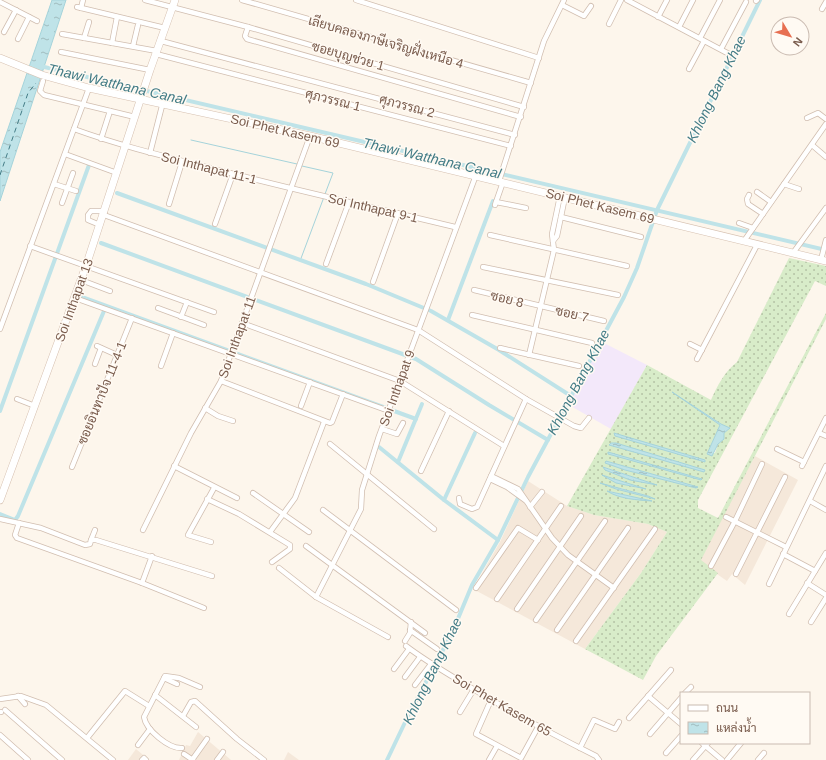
<svg xmlns="http://www.w3.org/2000/svg" width="826" height="760" font-family="Helvetica,Sarabun,sans-serif">
  <defs>
    <pattern id="grass-dots" width="8" height="8" patternUnits="userSpaceOnUse"><rect width="8" height="8" fill="#d8ecc9"/><path d="M2 2h.1M6 6h.1" fill="none" stroke="#b4c2a5" stroke-width="1.8" stroke-linecap="round"/></pattern>
    <pattern id="water-ripples" width="26" height="14" patternUnits="userSpaceOnUse"><rect width="26" height="14" fill="#bfe3e8"/><path d="M2 4q2-2 4 0t4 0M15 11q2-2 4 0t4 0" fill="none" stroke="#a0bbbe"/></pattern>
  </defs>
  <rect width="100%" height="100%" fill="#fdf6ec"/>
  <g fill="#f5e8da">
    <path d="M755,456L798,480L745,585L732,574L727,581L698,561Z"/>
    <path d="M528,481L567,506L594,515L648,524L667,532L641,573L585,649L473,589L500,542Z"/>
    <path d="M198,732L231,760H179L186,745L190,746Z"/>
    <path d="M136,749L149,760H128Z"/>
    <path d="M288,752L299,760H284Z"/>
  </g>
  <path fill="#f3e8fa" d="M602,342L647,365L611,429L569,405Z"/>
  <path fill="url(#grass-dots)" fill-rule="evenodd" d="M789,258L826,266V286L815,281L698,500V508L718,518L826,313V319L701,560L718,573L656,656L643,680L585,649L641,573L667,532L648,524L594,515L567,506L647,365L711,400C717,386 725,371 737,362ZM684,400L721,424L730,428L724,433V439L718,444L715,453L707,454L720,425ZM606,461L697,487L625,470ZM604,467L653,484L630,480ZM606,477L643,489L617,483ZM620,488L648,496L652,498L616,489ZM609,491L648,501L612,493Z"/>
  <g fill="url(#water-ripples)" stroke="#a5d3da">
    <path d="M52,0H66L0,201V152Z"/>
    <path d="M672,392L721,424L730,428L724,433V439L718,444L712,456L707,454L720,425Z"/>
    <path d="M614,433L705,460V462L615,436Z"/>
    <path d="M611,443H616L705,470L704,472L609,445Z"/>
    <path d="M608,452L702,479L701,480L608,454Z"/>
    <path d="M606,461L698,487L696,488L625,470L605,463Z"/>
    <path d="M603,467L657,485L630,480L605,470Z"/>
    <path d="M602,475L646,489L616,483Z"/>
    <path d="M600,483L648,496L655,499L616,489Z"/>
    <path d="M607,491L652,501C638,500 619,499 607,491Z"/>
  </g>
  <g fill="none" stroke-linecap="round" stroke-linejoin="round">
    <g stroke="#a5d3da" stroke-width="1">
      <path d="M191,140L297,164"/>
      <path d="M302,166L333,173L325,194"/>
      <path d="M300,261L324,197"/>
    </g>
    <g stroke="#bfe3e8" stroke-width="4">
      <path d="M40,66L826,250"/>
      <path d="M117,193L366,284L431,311L499,350L571,396"/>
      <path d="M101,243L416,359L489,405L548,440"/>
      <path d="M79,296L416,419"/>
      <path d="M448,320L493,201"/>
      <path d="M0,411L89,165"/>
      <path d="M379,447L444,500L498,540"/>
      <path d="M398,462L422,404"/>
      <path d="M444,500L475,433"/>
      <path d="M0,514L15,520L18,516L104,311"/>
      <path d="M387,760L409,714L452,633L472,585L498,540L528,477L624,297L637,268L657,210L760,0"/>
    </g>
    <path stroke="#437c86" stroke-width="1" stroke-dasharray="5 4" stroke-linecap="butt" d="M0,175L28,93L36,83"/>
    <defs>
      <g id="street">
        <path d="M145,0L248,27L524,107"/>
        <path d="M242,0L531,83"/>
        <path d="M356,0L539,58"/>
        <path d="M627,0L731,55"/>
        <path d="M756,1L757,0"/>
        <path d="M0,2L37,21"/>
        <path d="M562,5L584,16L591,6"/>
        <path d="M77,7L165,28"/>
        <path d="M81,8L83,0"/>
        <path d="M822,9L826,2"/>
        <path d="M658,17L667,0"/>
        <path d="M609,24L621,0"/>
        <path d="M248,27L245,36L247,39L521,117"/>
        <path d="M679,27L693,0"/>
        <path d="M4,32L16,10"/>
        <path d="M62,34L157,51"/>
        <path d="M84,38L89,22"/>
        <path d="M700,38L720,0"/>
        <path d="M18,39L29,17"/>
        <path d="M161,41L515,135"/>
        <path d="M112,43L117,17"/>
        <path d="M133,46L138,25"/>
        <path d="M721,49L746,2"/>
        <path d="M61,52L150,70"/>
        <path d="M156,54L511,146"/>
        <path d="M689,69L704,41"/>
        <path d="M43,81L40,91L44,95L135,117"/>
        <path d="M807,118L818,113L826,119"/>
        <path d="M74,129C126,148 180,160 234,174C307,193 381,209 455,227"/>
        <path d="M101,139L110,111"/>
        <path d="M812,145L826,157"/>
        <path d="M150,153L163,102"/>
        <path d="M65,154L117,173"/>
        <path d="M499,181L544,41L564,0"/>
        <path d="M54,184L76,191"/>
        <path d="M784,184L799,189"/>
        <path d="M757,192L771,202"/>
        <path d="M749,195L747,199L748,204L763,214"/>
        <path d="M496,202L526,208"/>
        <path d="M62,203L73,173"/>
        <path d="M169,204L182,162"/>
        <path d="M495,205L503,182"/>
        <path d="M104,215L418,330L526,399L574,426L581,428L589,418"/>
        <path d="M561,217L641,237"/>
        <path d="M739,223L753,228"/>
        <path d="M215,224L233,174"/>
        <path d="M100,225L88,220V215L91,211H105"/>
        <path d="M490,235L627,266"/>
        <path d="M553,241L557,236L565,197"/>
        <path d="M744,241L826,124"/>
        <path d="M30,246L214,312"/>
        <path d="M793,253L826,208"/>
        <path d="M821,260L826,240"/>
        <path d="M326,264L349,202"/>
        <path d="M483,267L618,295"/>
        <path d="M81,280L110,291"/>
        <path d="M373,282L398,213"/>
        <path d="M474,290L604,321"/>
        <path d="M75,298L389,411"/>
        <path d="M158,308L204,325"/>
        <path d="M472,315L592,343"/>
        <path d="M181,317L187,302"/>
        <path d="M242,323L400,381L504,446"/>
        <path d="M0,329L89,88"/>
        <path d="M690,344L702,350"/>
        <path d="M97,346L117,355"/>
        <path d="M500,348L579,366"/>
        <path d="M529,355L554,250L552,234L560,196"/>
        <path d="M697,359L757,245"/>
        <path d="M95,364L101,348"/>
        <path d="M161,366L173,333"/>
        <path d="M221,381L330,423L332,422L343,394"/>
        <path d="M17,399L35,406"/>
        <path d="M301,406L310,382"/>
        <path d="M205,408L218,416L233,421"/>
        <path d="M382,429L397,434L403,423"/>
        <path d="M819,433L826,436"/>
        <path d="M330,444L434,529"/>
        <path d="M777,449L804,462"/>
        <path d="M174,466L237,498"/>
        <path d="M802,466L826,418"/>
        <path d="M72,467L132,318"/>
        <path d="M421,471L449,411"/>
        <path d="M491,476L518,489L552,538L568,555L614,588"/>
        <path d="M490,479L507,487L525,500"/>
        <path d="M253,493L309,532"/>
        <path d="M459,498L460,504L472,509L477,507L526,399"/>
        <path d="M207,499L239,514L290,545V549L272,562"/>
        <path d="M810,501L826,510"/>
        <path d="M530,507L542,492"/>
        <path d="M323,510L456,610"/>
        <path d="M726,517L786,547"/>
        <path d="M0,519L41,528L85,545L90,544L91,540H96L212,576"/>
        <path d="M19,523L15,535L17,538L142,583L152,556"/>
        <path d="M143,530L191,433L221,381L310,136"/>
        <path d="M270,532L295,498L324,422"/>
        <path d="M91,540L95,530"/>
        <path d="M211,542L188,535L214,488"/>
        <path d="M306,546L425,633"/>
        <path d="M783,554L815,571"/>
        <path d="M711,566L735,521L762,464"/>
        <path d="M279,568L316,597L388,637"/>
        <path d="M736,574L785,477"/>
        <path d="M142,583L204,608"/>
        <path d="M807,583L826,595"/>
        <path d="M769,584L826,466"/>
        <path d="M476,588L518,528L538,540"/>
        <path d="M316,597L361,509L362,490L379,436L476,175"/>
        <path d="M497,599L561,506"/>
        <path d="M517,609L581,516"/>
        <path d="M789,614L826,553"/>
        <path d="M536,620L605,521"/>
        <path d="M811,622L826,598"/>
        <path d="M410,630L437,649"/>
        <path d="M557,630L628,528"/>
        <path d="M405,641L410,633L411,622"/>
        <path d="M576,641L655,529"/>
        <path d="M406,646C427,662 450,675 473,689C513,713 554,735 596,756L599,760"/>
        <path d="M394,669L409,649"/>
        <path d="M405,677L420,657"/>
        <path d="M164,678L177,684"/>
        <path d="M415,685L431,664"/>
        <path d="M685,693L691,687"/>
        <path d="M155,695L196,727"/>
        <path d="M18,696L25,704"/>
        <path d="M648,696L681,724"/>
        <path d="M0,699L21,696L46,705L113,760"/>
        <path d="M491,700L476,734L521,758L538,727"/>
        <path d="M5,710L62,760"/>
        <path d="M0,712H1"/>
        <path d="M460,712L474,689"/>
        <path d="M183,716L191,702L195,701L237,739L264,760"/>
        <path d="M629,718L671,670"/>
        <path d="M650,734L681,698"/>
        <path d="M0,735L28,760"/>
        <path d="M87,738L125,691L149,706"/>
        <path d="M702,743L722,760"/>
        <path d="M138,745L150,729"/>
        <path d="M182,748C169,749 146,730 144,717L165,676L179,678L200,687"/>
        <path d="M580,748L594,720L615,729L619,722"/>
        <path d="M666,753L681,736"/>
        <path d="M184,754L193,760"/>
        <path d="M142,760L144,758L146,760"/>
        <path d="M192,760L207,739"/>
        <path d="M217,760L223,752"/>
        <path d="M489,760L497,746"/>
        <path d="M693,760L708,743"/>
        <path d="M727,760L741,743"/>
        <path d="M758,760L764,753"/>
      </g>
      <g id="secondary">
        <path d="M0,58L42,75L89,88L310,136L826,261"/>
        <path d="M0,500L86,266L150,70L175,0"/>
      </g>
    </defs>
    <use href="#street" stroke="#d1beb0" stroke-width="6"/>
    <use href="#secondary" stroke="#d6c0b0" stroke-width="8"/>
    <use href="#street" stroke="#fff" stroke-width="4.5"/>
    <use href="#secondary" stroke="#fff" stroke-width="7"/>
  </g>
  <g text-anchor="middle" dominant-baseline="central" stroke-width="3" stroke-linejoin="round" paint-order="stroke">
    <g font-size="13" fill="#7a5c4d" stroke="#fffaf3">
      <text transform="translate(386 42) rotate(16)">เลียบคลองภาษีเจริญฝั่งเหนือ 4</text>
      <text transform="translate(348 56) rotate(16)">ซอยบุญช่วย 1</text>
      <text transform="translate(333 100) rotate(14)">ศุภวรรณ 1</text>
      <text transform="translate(407 106) rotate(15)">ศุภวรรณ 2</text>
      <text transform="translate(285 131) rotate(13)">Soi Phet Kasem 69</text>
      <text transform="translate(209 168) rotate(14)">Soi Inthapat 11-1</text>
      <text transform="translate(600 206) rotate(14)">Soi Phet Kasem 69</text>
      <text transform="translate(373 208) rotate(13)">Soi Inthapat 9-1</text>
      <text transform="translate(507 299) rotate(14)">ซอย 8</text>
      <text transform="translate(74 300) rotate(-70)">Soi Inthapat 13</text>
      <text transform="translate(572 314) rotate(13)">ซอย 7</text>
      <text transform="translate(237 337) rotate(-70)">Soi Inthapat 11</text>
      <text transform="translate(397 388) rotate(-70)">Soi Inthapat 9</text>
      <text transform="translate(102 393) rotate(-68)">ซอยอินทาปัจ 11-4-1</text>
      <text transform="translate(502 705) rotate(30)">Soi Phet Kasem 65</text>
    </g>
    <g font-size="14" font-style="italic" fill="#437c86" stroke="#fffaf3">
      <text transform="translate(117 84) rotate(13)">Thawi Watthana Canal</text>
      <text transform="translate(716 89) rotate(-64)">Khlong Bang Khae</text>
      <text transform="translate(432 158) rotate(13)">Thawi Watthana Canal</text>
      <text transform="translate(578 382) rotate(-62)">Khlong Bang Khae</text>
      <text transform="translate(432 671) rotate(-64)">Khlong Bang Khae</text>
    </g>
  </g>
  <rect x="680" y="692" width="130" height="52" fill="#fffaf3" stroke="#cabbb1"/>
  <rect x="688" y="705" width="20" height="6" fill="#ffffff" stroke="#cabbb1"/>
  <text x="716" y="712" font-size="12" fill="#7a5c4d">ถนน</text>
  <rect x="688" y="722" width="20" height="12" fill="url(#water-ripples)" stroke="#cabbb1"/>
  <text x="716" y="732" font-size="12" fill="#7a5c4d">แหล่งน้ำ</text>
  <g transform="translate(790 36) rotate(128)"><circle r="19" fill="#fffaf3" stroke="#cabbb1"/>
  <path d="M0-3L7 15L0 10L-7 15Z" fill="#e76f51"/>
  <text y="-6" font-size="11" font-weight="bold" text-anchor="middle" fill="#7a5c4d">N</text>
  </g>
</svg>
